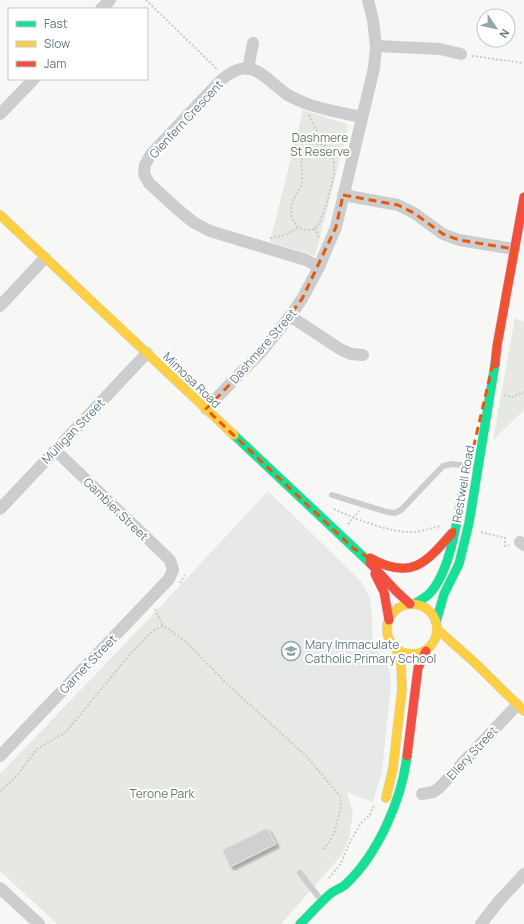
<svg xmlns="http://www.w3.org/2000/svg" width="524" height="924" font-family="Manrope,sans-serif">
  <defs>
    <filter id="shadow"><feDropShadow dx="3.5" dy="3.5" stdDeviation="1" flood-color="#0004"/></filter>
  </defs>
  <rect width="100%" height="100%" fill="#f7f7f6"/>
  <path fill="#e7e9e8" d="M268,491L360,580L370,597L372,616V632L373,643L390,671L391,686L382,772L373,802L347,792L159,608Z"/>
  <g fill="#e6e9e3">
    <path d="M303,110L347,124L348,128L315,256L270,242Z"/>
    <path d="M515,318L524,322V410L493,440Z"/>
    <path d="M159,608L347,792L353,813L349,839L341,856L281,924H57L0,871V774Z"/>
  </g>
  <path fill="#ced0d1" stroke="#e6e6e6" filter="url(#shadow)" d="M267,828L276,844L230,867L222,850Z"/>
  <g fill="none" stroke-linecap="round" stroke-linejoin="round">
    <defs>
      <g id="fast">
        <path d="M234,435L370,563"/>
        <path d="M414,604C419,601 425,598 429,594C452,571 458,511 465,480"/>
        <path d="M436,622L444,594L459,564L469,523L495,364"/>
        <path d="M300,924C310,914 320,903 330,894C335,890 342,888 346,884C378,854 402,799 407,756"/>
      </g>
      <g id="slow">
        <path d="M0,215L234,435"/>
        <circle cx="412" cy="629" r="25"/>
        <path d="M438,630L473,661L524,711"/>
        <path d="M386,798L393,768L402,689L401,664L396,649"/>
      </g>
      <g id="jam">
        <path d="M495,364L497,346L524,197"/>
        <path d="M370,558C411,581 426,563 452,533"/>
        <path d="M370,563L396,591L410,604"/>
        <path d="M375,574L384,592L389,620"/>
        <path d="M407,756L418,668L426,651"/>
      </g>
    </defs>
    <use href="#fast" stroke="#d4d5d6" stroke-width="10"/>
    <use href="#slow" stroke="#d4d5d6" stroke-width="10"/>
    <use href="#jam" stroke="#d4d5d6" stroke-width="10"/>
    <g stroke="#c9cbcc" stroke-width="2" stroke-dasharray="2 2" stroke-linecap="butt">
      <path d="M146,0L218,70"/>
      <path d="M472,56L524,63"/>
      <path d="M309,115L319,136V144"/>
      <path d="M312,143C319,144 327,145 331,151C334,157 334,166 334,172C333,182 322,225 314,229C310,231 306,230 302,229C291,224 289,211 293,201C295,194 302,189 302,182C304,165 295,156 312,143Z"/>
      <path d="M315,228L319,238"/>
      <path d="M270,238L285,235L299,227"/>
      <path d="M504,395L512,397L524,392"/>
      <path d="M334,509C355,519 388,532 411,532C422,532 431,528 441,526"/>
      <path d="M348,524L359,511"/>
      <path d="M481,532L505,538V546L509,545"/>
      <path d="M180,583L185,575"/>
      <path d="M155,609L163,626"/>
      <path d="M0,791L15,778L37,749L66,732L131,653L146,637L155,630L163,626L170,630L186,642L228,685L306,756L340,796L341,806L335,831L330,841L323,850L322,849"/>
      <path d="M329,878L341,863L349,844L361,823L370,815L374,805"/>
    </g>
    <g stroke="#cccdce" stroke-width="6">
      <path d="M332,495L387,512L395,513L401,510L443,466L452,464L477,467"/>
      <path d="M300,873L321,900"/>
    </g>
    <g stroke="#cccdce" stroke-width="12">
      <path d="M101,9L110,0"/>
      <path d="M376,46L440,49L461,54"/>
      <path d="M248,69L253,43"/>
      <path d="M0,114L34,79"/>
      <path d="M343,195L398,205L414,213L443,234L459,240L514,249"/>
      <path d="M319,267L306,260L210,231L193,222L176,208L149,183L144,174L145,165L151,154L220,81C250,54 261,75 285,93C290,97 298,100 305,103C323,110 343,113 362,117"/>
      <path d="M0,306L45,258"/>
      <path d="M290,316L340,349L351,354L363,355"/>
      <path d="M206,409L262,351L290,316L302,299L319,267L336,227L374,68L376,46L373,20L368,0"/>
      <path d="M0,509L147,353"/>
      <path d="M520,542L524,545"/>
      <path d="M0,756L169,579L173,570L170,560L55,450"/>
      <path d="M422,794L433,792L439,788L517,705"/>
      <path d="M0,888L39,924"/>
      <path d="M481,924L499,901L524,874"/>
    </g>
    <use href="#fast" stroke="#16e098" stroke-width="9"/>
    <use href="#slow" stroke="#ffcf43" stroke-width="9"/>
    <use href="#jam" stroke="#f24e42" stroke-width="9"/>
  </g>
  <path fill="none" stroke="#e8590c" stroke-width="3" stroke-dasharray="8 5" stroke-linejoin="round" d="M343,195L398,205L414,213L443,234L459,240L514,249L497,346L454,531L426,561L412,567L396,568L377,563L353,548L206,409L262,351L302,299L336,227Z"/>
  <defs>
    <symbol id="school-ring" viewBox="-11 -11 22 22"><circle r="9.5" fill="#fff" stroke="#96a4ab" stroke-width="1.5"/><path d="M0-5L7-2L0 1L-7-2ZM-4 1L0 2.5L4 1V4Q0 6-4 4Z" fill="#96a4ab"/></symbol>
  </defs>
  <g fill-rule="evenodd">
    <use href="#school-ring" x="280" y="640" width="22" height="22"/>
  </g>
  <g text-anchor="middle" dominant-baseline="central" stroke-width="4" stroke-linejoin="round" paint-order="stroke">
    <g font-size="12" fill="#627882" stroke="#fff">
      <text transform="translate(186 119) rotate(-47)">Glenfern Crescent</text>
      <text transform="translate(263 346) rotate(-49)">Dashmere Street</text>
      <text transform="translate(192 380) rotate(44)">Mimosa Road</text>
      <text transform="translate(73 431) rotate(-46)">Mulligan Street</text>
      <text transform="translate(463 484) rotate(-80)">Restwell Road</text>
      <text transform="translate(116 509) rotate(44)">Gambier Street</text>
      <text transform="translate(88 664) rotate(-46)">Garnet Street</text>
      <text transform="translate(472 753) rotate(-47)">Ellery Street</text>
    </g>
    <g font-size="12" fill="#687a61" stroke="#fff">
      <text x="320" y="137">Dashmere<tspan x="320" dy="14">St Reserve</tspan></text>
      <text x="162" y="793">Terone Park</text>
    </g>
    <g font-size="12" fill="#627882" stroke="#fff" text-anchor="start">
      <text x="305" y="644">Mary Immaculate<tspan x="305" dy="14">Catholic Primary School</tspan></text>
    </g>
  </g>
  <rect x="8" y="8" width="140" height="72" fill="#ffffff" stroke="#c0c9cd"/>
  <rect x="16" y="21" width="20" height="6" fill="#16e098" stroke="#c0c9cd"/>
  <text x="44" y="28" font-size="12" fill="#627882">Fast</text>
  <rect x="16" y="41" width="20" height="6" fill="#ffcf43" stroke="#c0c9cd"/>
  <text x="44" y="48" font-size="12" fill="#627882">Slow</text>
  <rect x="16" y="61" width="20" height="6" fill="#f24e42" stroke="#c0c9cd"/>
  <text x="44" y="68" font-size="12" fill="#627882">Jam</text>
  <g transform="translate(496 28) rotate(124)"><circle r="19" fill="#ffffff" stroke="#c0c9cd"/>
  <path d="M0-3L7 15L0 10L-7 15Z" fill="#96a4ab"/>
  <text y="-6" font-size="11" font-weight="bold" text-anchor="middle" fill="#627882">N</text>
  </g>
</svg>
